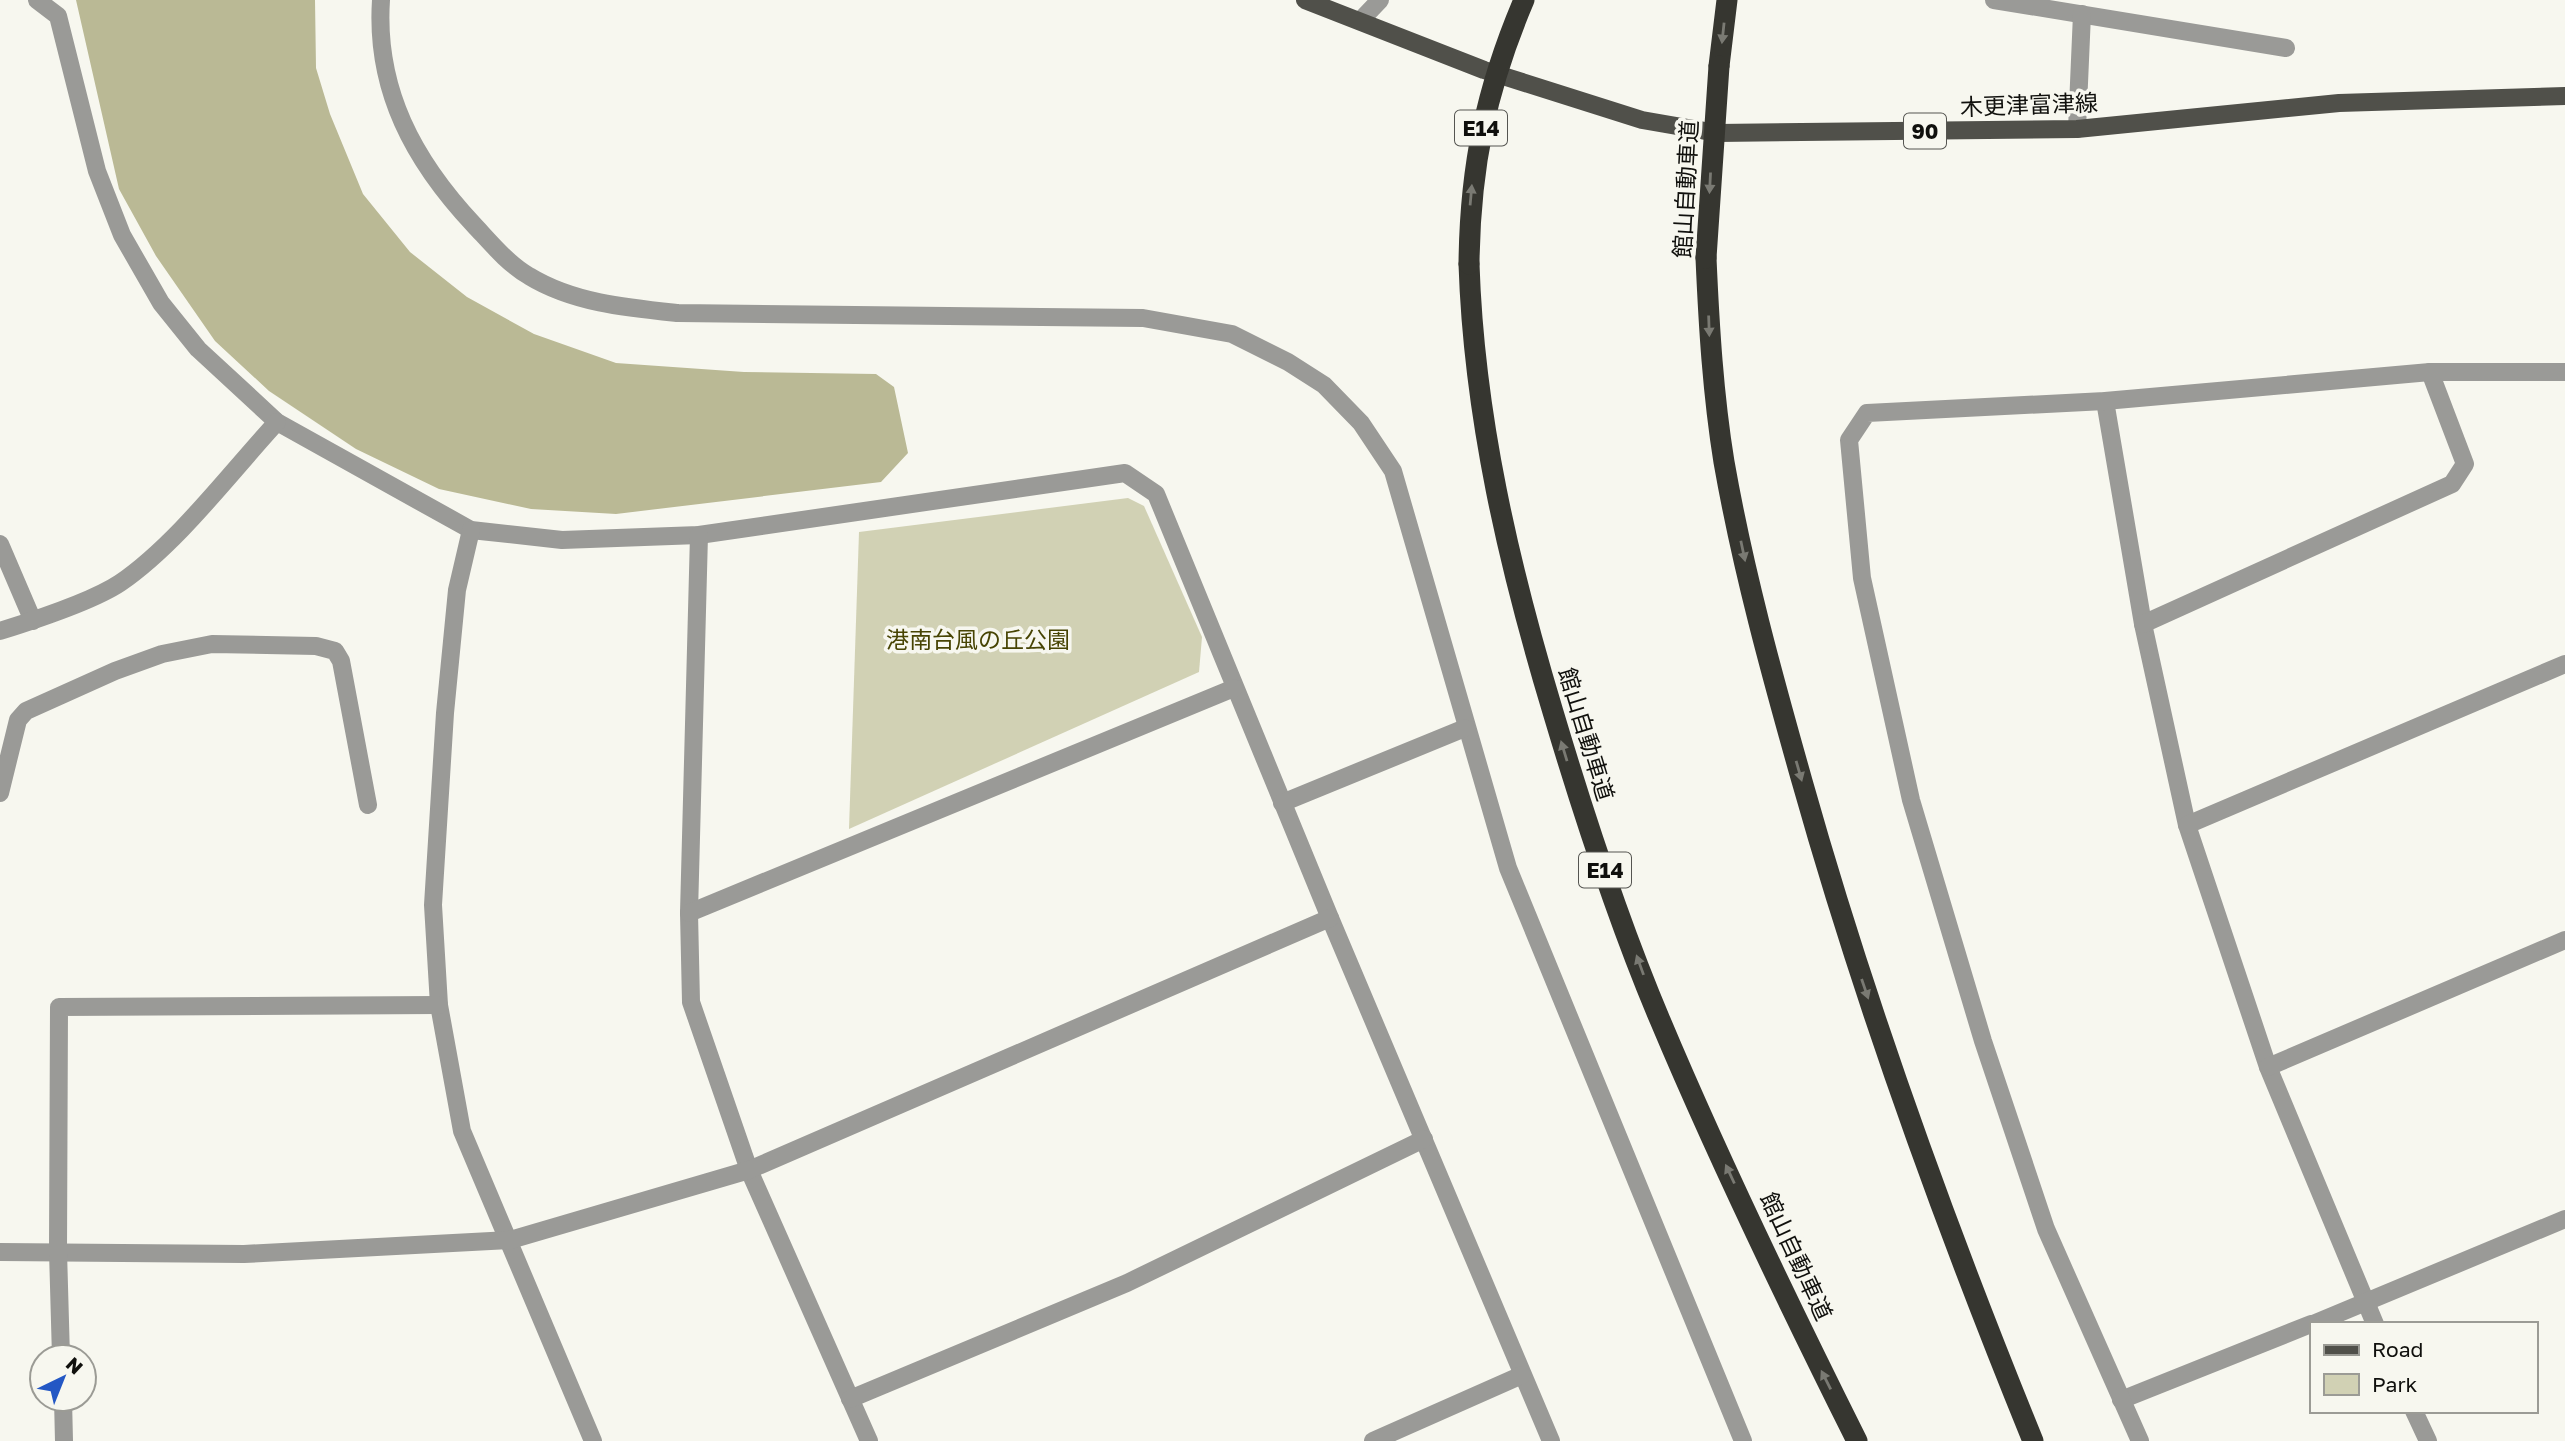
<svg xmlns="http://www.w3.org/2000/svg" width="2565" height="1441" font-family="'Golos Text','Noto Sans JP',sans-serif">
  <rect width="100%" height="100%" fill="#f7f7ef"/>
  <path fill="#d1d1b4" d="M1128,498L1144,506L1202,637L1199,672L849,829L859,532Z"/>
  <path fill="#bab995" d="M76,0H315L316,68L330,114L363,194L410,252L467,297L534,334L616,363L744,372L876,374L894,387L908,453L881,482L616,514L531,509L439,489L356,449L269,391L215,341L156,256L119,189Z"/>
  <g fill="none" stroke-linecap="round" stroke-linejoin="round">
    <g stroke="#9a9a97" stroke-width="18">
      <path d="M37,0L58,16L97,171L122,235L161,303L198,349L277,422L471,530L562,540L699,535L1125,473L1156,494L1330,918L1551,1441"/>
      <path d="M381,0C375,90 414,161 474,225C490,242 508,264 529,276C573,303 628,308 678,313L1143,318L1232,334L1288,362L1324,385L1361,423L1393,471L1508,868L1743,1441"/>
      <path d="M1994,0L2286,48"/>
      <path d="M1360,21L1380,0"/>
      <path d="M2077,129L2082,14"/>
      <path d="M2105,401L2143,624L2187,825L2268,1067L2375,1324"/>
      <path d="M471,530L457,590L445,713L433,905L439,1005L462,1131L593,1441"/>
      <path d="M699,535L689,913L691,1002L749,1170L869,1441"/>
      <path d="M0,544L33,621"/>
      <path d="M2143,624L2452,484L2465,464L2430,372"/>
      <path d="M0,631C32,621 93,601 120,583C177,544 230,473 277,422"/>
      <path d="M0,793L18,720L26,711L115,671L162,654L212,644L316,646L335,651L341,661L368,805"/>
      <path d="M1282,803L1465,728"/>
      <path d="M2187,825L2565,664"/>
      <path d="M689,913L1234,688"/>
      <path d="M2268,1067L2565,940"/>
      <path d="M0,1252L244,1254L510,1240L749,1170L1330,918"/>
      <path d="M2313,1324L2565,1219"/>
      <path d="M61,1357L58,1251L59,1007L439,1005"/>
      <path d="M63,1399L64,1441"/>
      <path d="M850,1399L1127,1283L1424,1139"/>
      <path d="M2121,1400L2311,1324"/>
      <path d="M2414,1411L2428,1441"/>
      <path d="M1373,1441L1522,1375"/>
      <path d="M2140,1441L2046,1229L1983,1041L1911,800L1862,578L1849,440L1867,413L2105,401L2430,372H2565"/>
    </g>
    <path stroke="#50504a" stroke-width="18" d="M1305,0L1484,70L1642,120L1717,133L2077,129L2339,103L2565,96"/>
    <g stroke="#363630" stroke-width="21">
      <path d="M1719,66L1727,0"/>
      <path d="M1706,258C1709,326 1713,394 1724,462C1743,570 1772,675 1802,781C1865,1005 1945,1225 2033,1441"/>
      <path d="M1469,264C1474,417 1509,566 1553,712C1584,816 1618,921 1660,1020C1720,1163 1788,1303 1857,1441"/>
    </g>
    <g stroke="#363630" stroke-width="21">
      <path d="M1706,258L1719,66"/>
      <path d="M1469,264C1470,167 1486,89 1524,0"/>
    </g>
  </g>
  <defs><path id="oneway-solid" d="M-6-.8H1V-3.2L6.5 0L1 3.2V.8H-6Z" transform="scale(1.75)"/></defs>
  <g fill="#7a7a73">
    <use href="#oneway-solid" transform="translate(1723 33) rotate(96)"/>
    <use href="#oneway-solid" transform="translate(1710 183) rotate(93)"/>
    <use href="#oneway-solid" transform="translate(1471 195) rotate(-85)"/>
    <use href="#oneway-solid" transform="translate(1709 326) rotate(88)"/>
    <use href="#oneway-solid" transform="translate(1743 551) rotate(78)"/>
    <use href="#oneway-solid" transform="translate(1564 751) rotate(-107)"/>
    <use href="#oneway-solid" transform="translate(1799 771) rotate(74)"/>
    <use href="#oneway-solid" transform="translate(1640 965) rotate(-110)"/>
    <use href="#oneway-solid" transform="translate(1865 989) rotate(71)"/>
    <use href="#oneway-solid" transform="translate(1730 1174) rotate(-115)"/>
    <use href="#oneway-solid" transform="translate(1826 1380) rotate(-117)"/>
  </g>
  <g text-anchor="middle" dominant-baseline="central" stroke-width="7" stroke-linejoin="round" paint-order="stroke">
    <g fill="#f7f7ef" stroke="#555551" stroke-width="2">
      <rect x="1455" y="110.5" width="52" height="35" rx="5"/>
      <rect x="1904" y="113.5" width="42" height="35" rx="5"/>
      <rect x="1579" y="852.5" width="52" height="35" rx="5"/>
    </g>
    <g font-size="21" font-weight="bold" fill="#10100d">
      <text x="1481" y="128">E14</text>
      <text x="1925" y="131">90</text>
      <text x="1605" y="870">E14</text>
    </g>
    <g font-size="23" fill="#10100d" stroke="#f7f7ef">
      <text transform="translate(2029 104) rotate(-2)">木更津富津線</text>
      <text transform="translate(1685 189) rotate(-87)">館山自動車道</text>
      <text transform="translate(1587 734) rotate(73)">館山自動車道</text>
      <text transform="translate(1797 1256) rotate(65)">館山自動車道</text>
    </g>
    <g font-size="23" fill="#474403" stroke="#f7f7ef">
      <text x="978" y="639">港南台風の丘公園</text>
    </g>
  </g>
  <rect x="2310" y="1322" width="228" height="91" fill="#f7f7ef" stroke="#9b9b95" stroke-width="2"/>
  <rect x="2324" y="1345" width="35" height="10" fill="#50504a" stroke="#9b9b95" stroke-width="2"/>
  <text x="2372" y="1357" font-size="21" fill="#10100d">Road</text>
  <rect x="2324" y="1374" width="35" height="21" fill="#d1d1b4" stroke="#9b9b95" stroke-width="2"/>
  <text x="2372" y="1392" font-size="21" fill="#10100d">Park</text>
  <g transform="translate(63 1378) rotate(43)"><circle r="33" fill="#f7f7ef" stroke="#9b9b95" stroke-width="2"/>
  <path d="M0-5L12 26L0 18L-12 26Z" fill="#2357c4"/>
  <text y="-10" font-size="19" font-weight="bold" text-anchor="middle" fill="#10100d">N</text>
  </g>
</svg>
